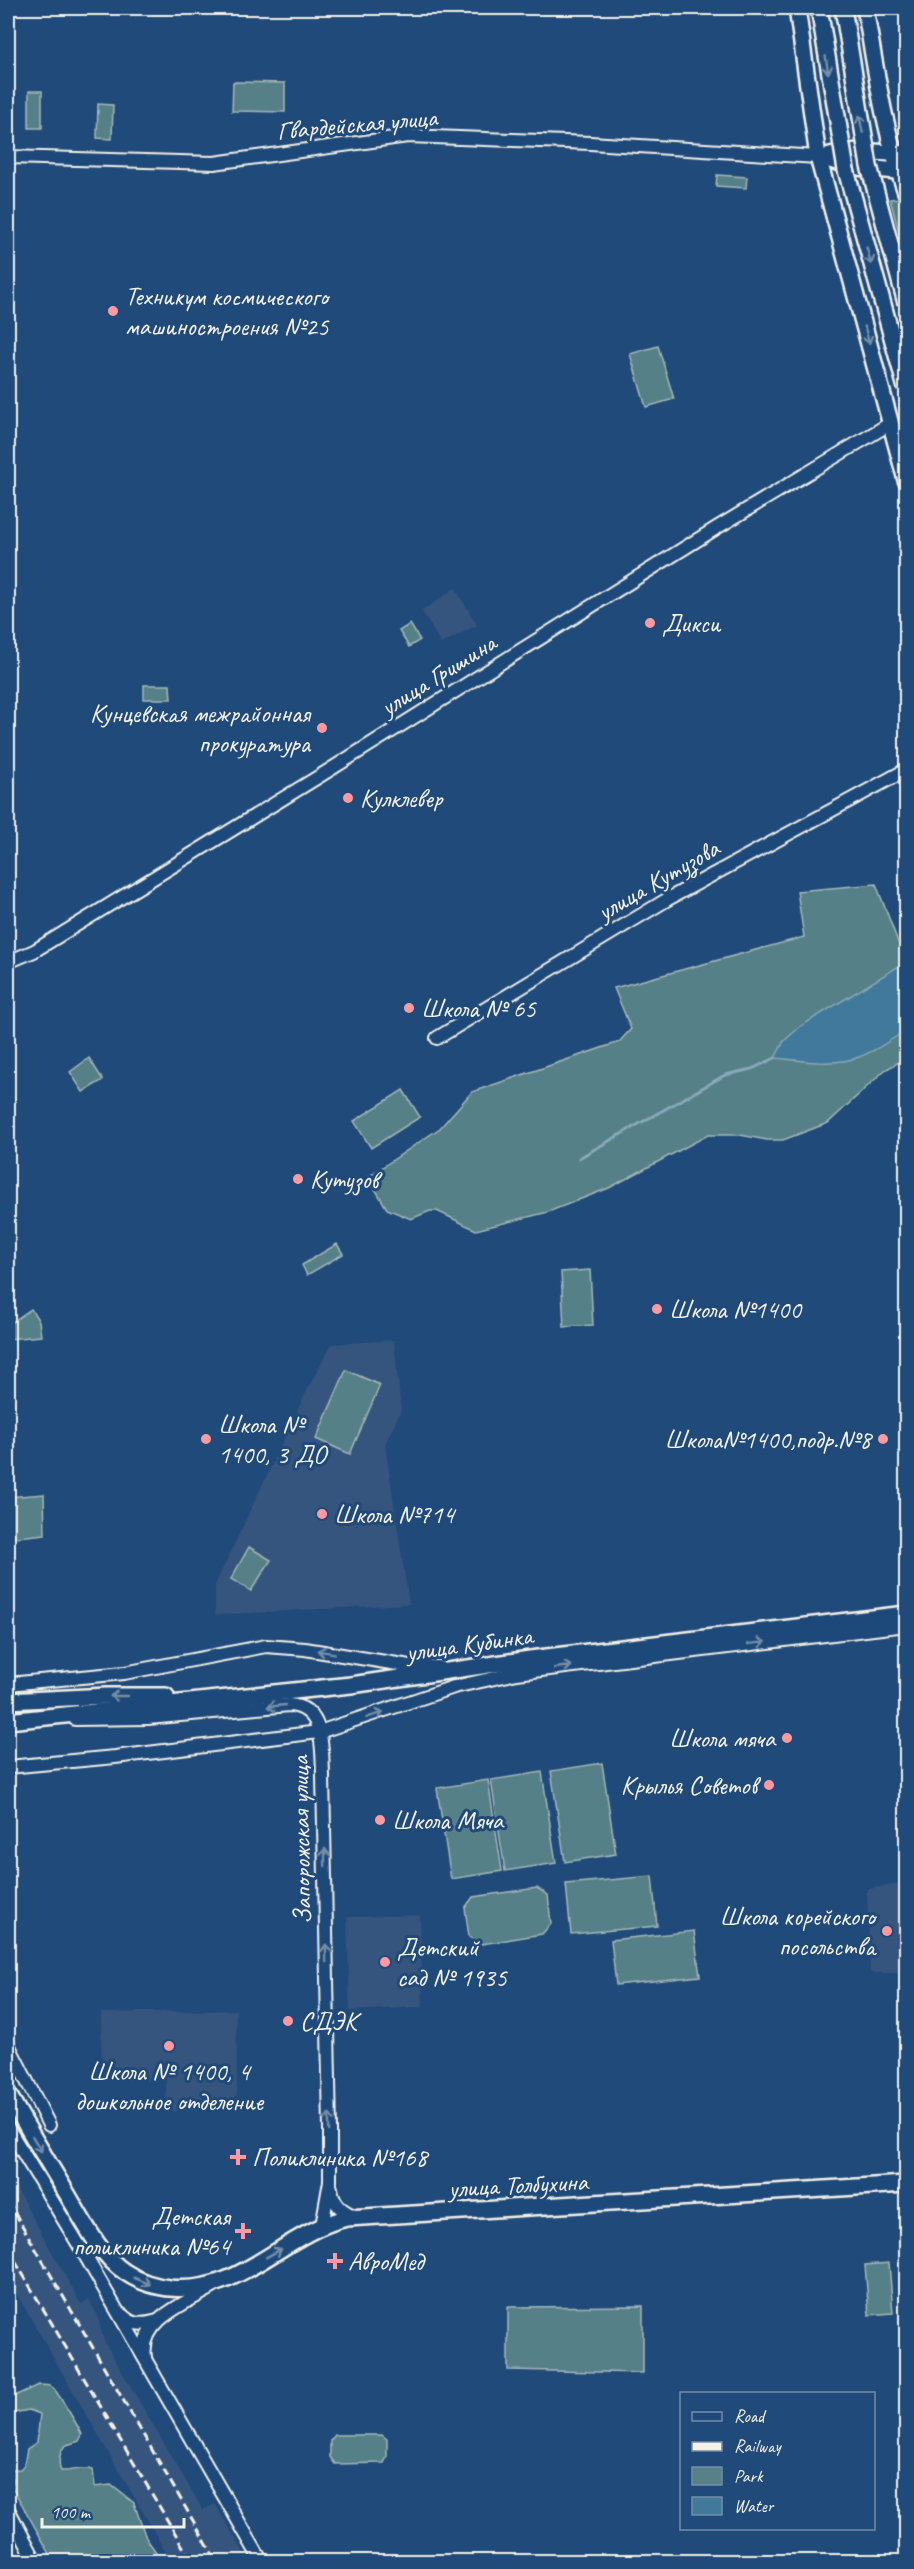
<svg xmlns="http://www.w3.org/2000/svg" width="914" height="2569" font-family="Caveat,sans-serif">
  <rect width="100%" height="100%" fill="#1f4a7a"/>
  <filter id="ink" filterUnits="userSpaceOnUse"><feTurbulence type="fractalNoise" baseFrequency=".0167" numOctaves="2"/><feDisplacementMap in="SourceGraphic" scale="12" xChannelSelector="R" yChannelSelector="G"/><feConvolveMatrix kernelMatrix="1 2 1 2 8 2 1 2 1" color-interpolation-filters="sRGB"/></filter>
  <g filter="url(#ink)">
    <g fill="#34557e">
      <path d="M455,588L477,625L441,644L422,611Z"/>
      <path d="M394,1340L401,1410L385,1444L409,1604L215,1615V1585L311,1382L332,1344Z"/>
      <path d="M906,1883V1973H870L867,1889Z"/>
      <path d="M420,1915L423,2007L350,2011L347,1917Z"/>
      <path d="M236,2010L237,2095L222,2110L173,2111L166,2100V2080L102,2081L101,2013Z"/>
      <path d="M8,2173L81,2304L89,2300L97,2314L104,2341L203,2510L215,2504L249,2561H167L170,2559L8,2279Z"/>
    </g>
    <g fill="#578087" stroke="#a6b8b8" stroke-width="1.5">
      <path d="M233,82L285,83V112L232,111Z"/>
      <rect x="29" y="91" width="13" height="37"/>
      <path d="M98,104L113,105L112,139L97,138Z"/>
      <path d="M717,175L747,177L746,188L716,186Z"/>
      <path d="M900,198L906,213V259L890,199Z"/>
      <path d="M658,346L674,399L646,407L630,354Z"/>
      <path d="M410,624L420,640L409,647L399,631Z"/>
      <path d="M144,685H170L171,699H144Z"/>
      <path d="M876,884L906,963V1058L885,1070L828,1123L783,1140H767L740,1135H708L609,1188L548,1212L476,1230L437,1211H430L411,1219L387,1209L368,1177L440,1128L472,1092L619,1042L631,1029L614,988L804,937L797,891Z"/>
      <path d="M89,1058L103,1080L83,1092L70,1072Z"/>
      <path d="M403,1090L420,1117L371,1148L354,1121Z"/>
      <path d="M337,1244L343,1254L307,1275L302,1265Z"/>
      <path d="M590,1270L593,1325L564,1327L561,1272Z"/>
      <path d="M31,1309L39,1321L41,1336L8,1339V1325Z"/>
      <path d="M346,1370L380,1385L350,1454L316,1439Z"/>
      <path d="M44,1494L45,1534L8,1538V1497Z"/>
      <path d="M249,1547L271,1560L251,1591L231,1579Z"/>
      <path d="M602,1763L616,1854L565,1862L551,1771Z"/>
      <path d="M542,1772L556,1863L505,1871L491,1780Z"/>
      <path d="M488,1780L502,1871L451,1879L437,1788Z"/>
      <path d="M652,1876L657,1926L571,1934L566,1884Z"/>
      <path d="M537,1888L548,1895L551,1924L542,1934L482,1944L469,1937L465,1908L473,1897Z"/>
      <path d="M694,1931L700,1976L616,1985L611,1940Z"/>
      <path d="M889,2263L893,2313L869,2315L865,2265Z"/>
      <path d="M643,2306V2373L508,2370V2307Z"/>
      <path d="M38,2385C43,2385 49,2385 52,2387C56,2389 81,2431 82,2435L79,2441C75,2443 68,2444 65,2446C59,2451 58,2465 61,2471C72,2472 81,2466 93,2470L95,2487L111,2485L134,2503L146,2538L156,2552L154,2561H54L11,2485L14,2480L8,2470L20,2469L24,2465L27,2449L37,2442L40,2414L29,2410L8,2414V2399Z"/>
      <path d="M335,2435H382L387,2439V2457L384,2463L335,2464L330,2457V2441Z"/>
    </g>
    <path fill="#41799b" stroke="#89a9ba" stroke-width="1.5" d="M899,966L906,969V1030C851,1068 840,1065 775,1058L784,1041L801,1026Z"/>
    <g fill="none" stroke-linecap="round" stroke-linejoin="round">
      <path stroke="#89a9ba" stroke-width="3" d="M579,1158L725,1075L752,1069L775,1058"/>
      <defs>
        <g id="minor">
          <path d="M8,157L214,163L408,136L590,143L818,157"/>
          <path d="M897,448L906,424"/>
          <path d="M8,962L34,951L323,774L718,527L891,423"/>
          <path d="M437,1038L668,899L906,770"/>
          <path d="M8,1684L124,1673L266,1646L305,1649L410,1666L439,1667"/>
          <path d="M75,1719L148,1718L289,1705C325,1707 322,1749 323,1776L330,2130V2181L322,2226"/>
          <path d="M8,1767L115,1757L319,1732L454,1687L517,1673L906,1625"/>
          <path d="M8,2044L49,2125"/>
          <path d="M8,2128L82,2250L262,2562"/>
          <path d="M331,2188C333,2204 343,2213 358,2217"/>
          <path d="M122,2315C133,2326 143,2325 158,2321"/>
          <path d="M145,2357C139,2319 187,2303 213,2287"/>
          <path d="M8,2509L36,2562"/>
        </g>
        <g id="major">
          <path d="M797,8L818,157L906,480"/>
          <path d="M865,8C876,70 884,132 906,192"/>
          <path d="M830,155L858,151L906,154"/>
          <path d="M818,157L857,167L906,172"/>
          <path d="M8,1701L107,1696H166"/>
          <path d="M8,1721L351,1685L530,1659L906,1614"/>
          <path d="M8,2094C27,2127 46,2159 66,2192C81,2217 100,2256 125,2272C154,2292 192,2293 225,2280C267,2263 302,2228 347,2218L906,2184"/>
        </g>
      </defs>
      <use href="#minor" stroke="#f4f1e8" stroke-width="16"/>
      <use href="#major" stroke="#f4f1e8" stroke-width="20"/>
      <use href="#minor" stroke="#1f4a7a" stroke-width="12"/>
      <use href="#major" stroke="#1f4a7a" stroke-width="15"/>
      <g stroke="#f4f1e8" stroke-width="3" stroke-dasharray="9 4.5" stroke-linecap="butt">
        <path d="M8,2201L217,2562"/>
        <path d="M8,2249L192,2562"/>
      </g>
      <defs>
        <g id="major-bridge">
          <path d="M819,8L846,170L906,388"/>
          <path d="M843,8L869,166L906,303"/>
        </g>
      </defs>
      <use href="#major-bridge" stroke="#f4f1e8" stroke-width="20" stroke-linecap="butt"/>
      <use href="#major-bridge" stroke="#1f4a7a" stroke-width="15"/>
    </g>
    <defs><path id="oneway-shaft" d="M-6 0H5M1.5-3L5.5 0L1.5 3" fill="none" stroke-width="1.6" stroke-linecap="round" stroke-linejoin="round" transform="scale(1.5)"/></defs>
    <g stroke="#748da6">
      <use href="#oneway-shaft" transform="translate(827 65) rotate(81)"/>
      <use href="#oneway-shaft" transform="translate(861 124) rotate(-101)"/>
      <use href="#oneway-shaft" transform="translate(869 256) rotate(74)"/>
      <use href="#oneway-shaft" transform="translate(867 335) rotate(75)"/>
      <use href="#oneway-shaft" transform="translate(757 1643) rotate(-7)"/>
      <use href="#oneway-shaft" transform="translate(326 1652) rotate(-171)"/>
      <use href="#oneway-shaft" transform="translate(563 1667) rotate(-8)"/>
      <use href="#oneway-shaft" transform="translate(119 1696) rotate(-180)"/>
      <use href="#oneway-shaft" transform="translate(276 1706) rotate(174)"/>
      <use href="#oneway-shaft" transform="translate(375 1715) rotate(-19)"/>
      <use href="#oneway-shaft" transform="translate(325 1857) rotate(-91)"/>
      <use href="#oneway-shaft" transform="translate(326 1953) rotate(-91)"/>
      <use href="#oneway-shaft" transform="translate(329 2122) rotate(-91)"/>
      <use href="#oneway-shaft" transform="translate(37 2144) rotate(59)"/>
      <use href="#oneway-shaft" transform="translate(274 2253) rotate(-29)"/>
      <use href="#oneway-shaft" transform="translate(142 2281) rotate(22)"/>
    </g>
  </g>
  <g fill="#ff9aa2" stroke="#1f4a7a" stroke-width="2">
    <circle cx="113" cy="311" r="6"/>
    <circle cx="650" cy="623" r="6"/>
    <circle cx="322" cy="728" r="6"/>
    <circle cx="348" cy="798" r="6"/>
    <circle cx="409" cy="1008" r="6"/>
    <circle cx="298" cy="1179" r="6"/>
    <circle cx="657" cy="1309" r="6"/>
    <circle cx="206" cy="1439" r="6"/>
    <circle cx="883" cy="1439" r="6"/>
    <circle cx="322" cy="1514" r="6"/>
    <circle cx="787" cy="1738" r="6"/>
    <circle cx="769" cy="1785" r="6"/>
    <circle cx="380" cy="1820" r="6"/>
    <circle cx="887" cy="1931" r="6"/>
    <circle cx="385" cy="1962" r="6"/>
    <circle cx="288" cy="2021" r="6"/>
    <circle cx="169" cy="2046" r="6"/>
    <path d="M235 2148h6v6h6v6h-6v6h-6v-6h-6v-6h6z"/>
    <path d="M240 2222h6v6h6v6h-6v6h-6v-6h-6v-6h6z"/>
    <path d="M332 2252h6v6h6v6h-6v6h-6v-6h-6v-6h6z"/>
  </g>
  <g text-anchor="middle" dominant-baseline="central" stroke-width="6" stroke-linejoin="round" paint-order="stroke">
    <g font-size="26" fill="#f4f1e8" stroke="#1f4a7a">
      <text transform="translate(357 124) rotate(-5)">Гвардейская улица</text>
      <text transform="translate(438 675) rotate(-32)">улица Гришина</text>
      <text transform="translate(658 880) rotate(-30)">улица Кутузова</text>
      <text transform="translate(469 1644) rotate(-8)">улица Кубинка</text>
      <text transform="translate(301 1840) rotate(-91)">Запорожская улица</text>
      <text transform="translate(518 2185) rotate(-3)">улица Толбухина</text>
    </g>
    <g font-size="26" fill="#f4f1e8" stroke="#1f4a7a" text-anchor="start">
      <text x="125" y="296">Техникум космического<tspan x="125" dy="30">машиностроения №25</tspan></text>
      <text x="662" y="623">Дикси</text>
      <text x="310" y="713" text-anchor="end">Кунцевская межрайонная<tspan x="310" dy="30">прокуратура</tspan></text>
      <text x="360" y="798">Кулклевер</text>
      <text x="421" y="1008">Школа № 65</text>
      <text x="310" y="1179">Кутузов</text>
      <text x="669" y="1309">Школа №1400</text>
      <text x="218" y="1424">Школа №<tspan x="218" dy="30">1400, 3 ДО</tspan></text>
      <text x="871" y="1439" text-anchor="end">Школа№1400,подр.№8</text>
      <text x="334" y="1514">Школа №714</text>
      <text x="775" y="1738" text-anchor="end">Школа мяча</text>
      <text x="757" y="1785" text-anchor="end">Крылья Советов</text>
      <text x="392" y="1820">Школа Мяча</text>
      <text x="875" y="1916" text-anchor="end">Школа корейского<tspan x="875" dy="30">посольства</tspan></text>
      <text x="397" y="1947">Детский<tspan x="397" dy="30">сад № 1935</tspan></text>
      <text x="300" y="2021">СДЭК</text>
      <text x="169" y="2071" text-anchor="middle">Школа № 1400, 4<tspan x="169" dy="30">дошкольное отделение</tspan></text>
      <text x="252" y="2157">Поликлиника №168</text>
      <text x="230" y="2216" text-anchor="end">Детская<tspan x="230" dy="30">поликлиника №64</tspan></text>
      <text x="348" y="2261">АвроМед</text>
    </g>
  </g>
  <rect width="914" height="2569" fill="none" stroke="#1f4a7a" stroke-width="30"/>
  <rect x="15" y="15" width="884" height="2539" fill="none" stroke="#f4f1e8" stroke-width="2" filter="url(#ink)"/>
  <rect x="680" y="2392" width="195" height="138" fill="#1f4a7a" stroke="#748da6" stroke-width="1.5"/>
  <rect x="692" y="2412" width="30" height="9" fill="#1f4a7a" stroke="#748da6" stroke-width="1.5"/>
  <text x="734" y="2422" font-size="18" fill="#f4f1e8">Road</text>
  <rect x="692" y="2442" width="30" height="9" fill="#f4f1e8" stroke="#748da6" stroke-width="1.5"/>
  <text x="734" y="2452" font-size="18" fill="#f4f1e8">Railway</text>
  <rect x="692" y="2467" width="30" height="18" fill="#578087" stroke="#748da6" stroke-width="1.5"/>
  <text x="734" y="2482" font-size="18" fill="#f4f1e8">Park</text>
  <rect x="692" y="2497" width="30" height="18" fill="#41799b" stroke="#748da6" stroke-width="1.5"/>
  <text x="734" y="2512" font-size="18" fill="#f4f1e8">Water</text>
  <path d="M42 2518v9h142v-9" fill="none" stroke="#f4f1e8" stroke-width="3"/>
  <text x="51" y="2518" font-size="18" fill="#f4f1e8" stroke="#1f4a7a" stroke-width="4.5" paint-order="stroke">100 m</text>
</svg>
